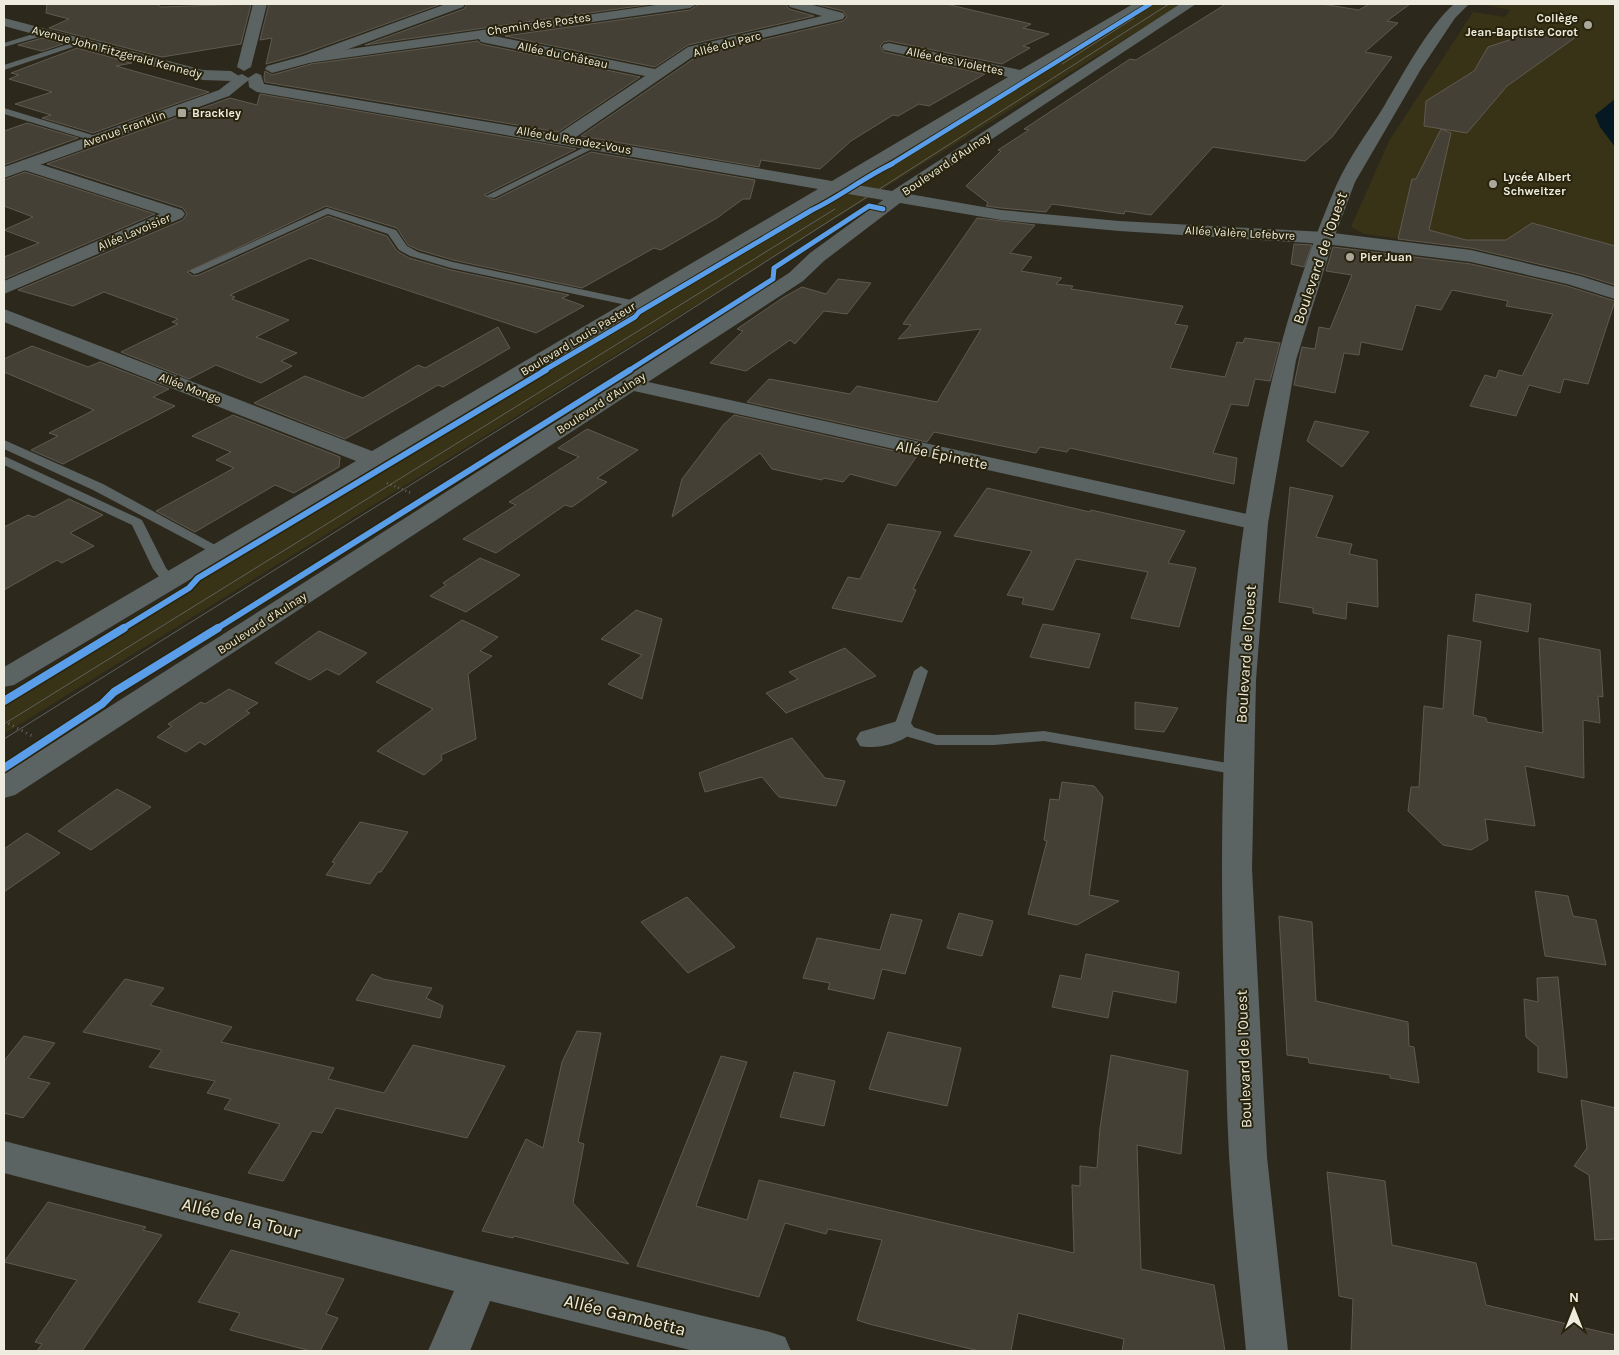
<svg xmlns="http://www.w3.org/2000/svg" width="1619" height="1355" font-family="Karla,sans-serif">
  <rect width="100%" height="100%" fill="#2c291c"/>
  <g fill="#383316">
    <path d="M1148,4H1181L4,734V694Z"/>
    <path d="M1481,4H1615V282L1474,249L1364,234L1351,227L1389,141L1473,12L1505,17L1510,10Z"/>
  </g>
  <path fill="#061821" d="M1615,99V147L1600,127L1595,115Z"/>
  <g fill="#444036" stroke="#5f5a50">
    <path d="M47,4H157L161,7L251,4L241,44L162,57L49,28L69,19L46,13Z"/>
    <path d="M269,4H441L302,54L266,64L272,38L260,40Z"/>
    <path d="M467,4H652L365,45L464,9Z"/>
    <path d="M699,4H786L789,9L814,16L688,45L655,67L505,36L690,10Z"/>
    <path d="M815,4H946L1031,24L1023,28L1049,34L1023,46L1030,48L1002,64L889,41L884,42L880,46L884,52L985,74L929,106L919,104L898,116L893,115L851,141L820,169L761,160L759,167L581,136L699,55L843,21L847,17L843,11Z"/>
    <path d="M1226,4H1322L1359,10L1369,4H1410L1387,21L1398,23L1365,52L1392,57L1332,137L1305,161L1213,147L1151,215L1125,211L1124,214L1052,204L1046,212L1001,208L986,206L988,203L966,186L1001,151L998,150L1029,130L1024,129L1130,59L1136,60Z"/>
    <path d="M1542,29L1576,37L1507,86L1467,133L1424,126L1426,101L1474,71L1488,47Z"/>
    <path d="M42,38L63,44L42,51L18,45Z"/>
    <path d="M478,41L481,44L640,77L558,132L265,82L264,77L265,71L272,75L311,64Z"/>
    <path d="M77,48L132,63L116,66L209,92L93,133L42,118L51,115L15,104L52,92L9,79L19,75L11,73Z"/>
    <path d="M260,94L576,149L484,195L494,200L591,152L755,180L750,199H743L717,218L661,250L654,248L582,288L453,260L419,250L408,245L397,228L326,206L187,272L193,276L199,275L328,216L387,236L397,251L409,258L451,270L569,295L562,298L584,306L536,333L310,258L230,295L235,297L232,299L289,320L256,337L297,353L281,361L292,366L261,383L216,365L189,379L121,352L178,324L172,322L178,319L104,292L73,306L18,290L183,220L187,214L183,208L47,164L230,98L257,105Z"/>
    <path d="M27,123L78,138L4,165V131Z"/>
    <path d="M1441,129L1451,133L1429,230L1466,240H1506L1532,223L1615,246V285L1580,274L1471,248L1398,239L1412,179H1416Z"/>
    <path d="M25,172L155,214L4,279V257L39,243L4,230L33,217L4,206V180Z"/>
    <path d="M977,218L1035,225L1010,253L1032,257L1021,271L1062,278L1056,284L1073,286L1071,289L1183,306L1175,324L1188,326L1170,368L1225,377L1237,342L1243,343L1245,338L1280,343L1270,381L1255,379L1248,406L1231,404L1213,453L1237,458L1234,484L1070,448L1067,452L1040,447L1036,453L934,432L927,442L747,402L769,379L850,394L857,386L937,402L981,329L898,339L911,325L903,324Z"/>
    <path d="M1294,244L1312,245L1304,267L1291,264Z"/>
    <path d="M1333,247L1471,264L1567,286L1615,301L1588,384L1564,379L1560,393L1529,385L1516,416L1470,406L1485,375L1496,378L1499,370L1522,376L1553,314L1506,306L1508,301L1452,290L1441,310L1416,305L1402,350L1361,342L1359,355L1344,353L1335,393L1294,385L1302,347L1315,349L1319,327L1330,329L1352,275L1326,271Z"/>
    <path d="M838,279L871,283L847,314L824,311L795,344L790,340L746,371L710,363L743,331L737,329L784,297L802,287L826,294Z"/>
    <path d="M498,327L510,348L443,387L438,385L345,439L254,403L305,376L363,398L418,365L425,368Z"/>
    <path d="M32,346L88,367L100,362L169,389L153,397L175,406L63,464L31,450L58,436L49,433L94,410L4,372V359Z"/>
    <path d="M233,415L340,457L339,467L294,493L275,485L195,532L156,511L234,468L216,460L231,452L192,436Z"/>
    <path d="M734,415L917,456L896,486L850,474L843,482L824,478L822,480L772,469L760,453L672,517L682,479L724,424Z"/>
    <path d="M1315,421L1369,432L1342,467L1307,441Z"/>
    <path d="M587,429L638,450L597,478L607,482L572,507L565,505L496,553L463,539L516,505L509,502L579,457L558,448Z"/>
    <path d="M1290,487L1333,496L1316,537L1352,544L1349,554L1377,560L1378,607L1347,602L1346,619L1313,613V608L1279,602Z"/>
    <path d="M987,488L1090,512L1091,510L1185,531L1168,563L1196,568L1179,627L1131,618L1148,572L1076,559L1053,610L1022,604L1024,598L1007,595L1032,551L954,536Z"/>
    <path d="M69,499L103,515L70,533L94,546L62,563L57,560L4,590V527L28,515L34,517Z"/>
    <path d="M888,524L941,532L913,589L916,590L902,622L832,608L848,577L860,579Z"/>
    <path d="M480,558L520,575L466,612L430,596L446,585L443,583Z"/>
    <path d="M1476,594L1531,604L1528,632L1473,621Z"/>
    <path d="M636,610L662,619L642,699L608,684L642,655L601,639Z"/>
    <path d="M462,620L498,637L480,651L492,656L468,674L476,739L441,755L442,760L424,775L377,751L433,709L376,682Z"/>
    <path d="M1043,624L1100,634L1089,668L1030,657Z"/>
    <path d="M319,631L367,653L339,675L327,669L310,680L275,663Z"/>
    <path d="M1448,635L1481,641L1473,715L1486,718L1487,722L1543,733L1539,638L1600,650L1603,697L1598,696L1600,723L1583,720L1584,778L1525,766L1535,826L1485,819L1488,840L1471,850L1443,845L1408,811L1411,787H1419L1424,706L1443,709Z"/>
    <path d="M845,648L876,676L786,713L766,693L798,679L789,672Z"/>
    <path d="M229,689L258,703L246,711L250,713L205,745L200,742L186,752L157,737L172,726L168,724L201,702L205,704Z"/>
    <path d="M1135,702L1178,708L1164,732L1135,729Z"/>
    <path d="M792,738L825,778L845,781L836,806L779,797L762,777L705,792L699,773Z"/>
    <path d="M1062,782L1094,786L1103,797L1089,895L1119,901L1077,925L1028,914L1047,841L1044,840L1050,799L1059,800Z"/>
    <path d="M117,789L151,807L91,850L58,831Z"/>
    <path d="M360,822L408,832L381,872H378L370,884L326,875L335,863L332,862Z"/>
    <path d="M27,833L60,853L4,892V849Z"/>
    <path d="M1535,891L1568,896L1573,916L1596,920L1606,965L1545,956Z"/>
    <path d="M687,897L735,947L688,973L641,922Z"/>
    <path d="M959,913L993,921L982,956L947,948Z"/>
    <path d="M891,914L922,920L905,974L882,969L874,999L828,989L830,983L803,978L817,938L880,950Z"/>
    <path d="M1279,916L1312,922L1316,1001L1408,1022L1409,1046L1414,1047L1419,1083L1390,1078V1075L1309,1063L1308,1058L1287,1055Z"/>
    <path d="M1086,954L1179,972L1176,1003L1113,991L1108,1018L1052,1007L1060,975L1081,979Z"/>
    <path d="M372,974L383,979L432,988L426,998L443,1006L440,1018L356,1000Z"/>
    <path d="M1558,977L1567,1072V1078L1538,1072V1047L1526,1037L1524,999L1538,1002L1537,978Z"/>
    <path d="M125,979L164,988L150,1005L232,1027L221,1042L334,1068L328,1079L384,1093L413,1045L505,1066L467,1138L336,1108L322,1133L312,1131L283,1181L248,1173L280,1124L224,1109L231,1099L207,1093L215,1081L149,1067L162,1050L83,1032Z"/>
    <path d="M577,1031L601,1033L578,1142L584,1144L573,1203L629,1264L514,1236L513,1238L482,1231L526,1139L543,1148L562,1062Z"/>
    <path d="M888,1032L961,1048L947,1106L869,1089Z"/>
    <path d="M24,1036L55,1043L28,1078L50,1083L23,1118L4,1113V1061Z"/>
    <path d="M1111,1055L1188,1071L1181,1154L1137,1145L1141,1269L1214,1285L1225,1351H1122L1124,1339L1018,1313L1011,1351H979L869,1324L857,1320L882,1240L828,1229L826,1234L785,1223L759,1297L637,1266L721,1056L747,1062L696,1206L747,1220L759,1180L1074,1253L1072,1185L1080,1186V1166L1097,1168L1100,1128Z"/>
    <path d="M794,1072L835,1081L824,1126L780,1117Z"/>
    <path d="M1581,1100L1615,1108V1239L1595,1240L1589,1175L1574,1166L1587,1148Z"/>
    <path d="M1327,1172L1385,1181L1392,1245L1476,1263L1486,1305L1615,1335V1351H1351L1353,1299L1339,1296Z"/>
    <path d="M48,1202L146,1227L143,1230L162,1235L82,1351H37L42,1344L35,1342L77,1280L4,1262Z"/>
    <path d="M231,1250L344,1279L326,1314L338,1318L320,1351H311L230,1330L240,1313L198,1302Z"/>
  </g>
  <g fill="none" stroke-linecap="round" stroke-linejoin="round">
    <path stroke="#616460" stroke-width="2.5" stroke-dasharray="1 3" stroke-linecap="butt" d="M387,483L411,493"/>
    <path stroke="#616460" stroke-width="3" stroke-dasharray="1 4" stroke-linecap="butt" d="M4,721L32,736"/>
    <g fill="#5c6363" fill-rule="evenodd">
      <path d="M43,31L47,33L46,35L4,47V43Z"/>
      <path d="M78,41L85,43L4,70V65Z"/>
      <path d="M4,108L99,137L100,139L93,141L4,114Z"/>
      <path d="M595,142L602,144L494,198L486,196Z"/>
      <path d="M327,208L396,230L407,246L418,252L453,262L636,301L641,304L636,307L451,268L410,256L399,250L388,234L328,214L198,273L194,274L189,271Z"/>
      <path d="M4,440L103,484L228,552L221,556L216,555L93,490L4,449Z"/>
      <path d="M4,456L142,520L166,568L176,580L174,583H164L153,569L132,525L4,465Z"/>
      <path d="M921,666L928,671L910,726L937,735H994L1044,731L1239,765L1245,766L1247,770L1245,774L1239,775L1044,741L994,745H936L895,733L893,729L914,671Z"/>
    </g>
    <g fill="#5c6363" fill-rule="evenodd">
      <path d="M253,4H267L251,67L244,71L237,67Z"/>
      <path d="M663,4H697L690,8L494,36L655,69L688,47L822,16L790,7L788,4H809L843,13L845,16L843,19L698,53L576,137L832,181L1008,77L884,50L882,47L884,44L889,43L1020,70L1133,4H1149L851,184L892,191L1180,4H1196L909,194L1001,210L1119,221L1325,232L1471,250L1580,276L1615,287V299L1567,284L1471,262L1325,244L1119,231L1001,220L900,203L824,261L803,281L648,382L1256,516L1265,518L1268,523L1265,528L1256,530L634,391L15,795L4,798V774L789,273L810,253L883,200L837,192L14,685L4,687V667L356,461L4,322V309L372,451L818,189L257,92L249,87L248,78L256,73L261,75L264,84L558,134L645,76L486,43L481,42L479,39L308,63L301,59L308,55Z"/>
      <path d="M4,18L203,70L231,71L239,76L231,81L203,80L4,26Z"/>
      <path d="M27,160L182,210L185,214L182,218L4,294V281L160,214L21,169L19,165L21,161Z"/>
      <path d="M901,720L911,723L915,729C906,743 875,750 860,746L856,739L860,732Z"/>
      <path d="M4,1141L479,1262L770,1332L785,1337L791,1351H694L490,1301L470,1351H428L454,1291L4,1173Z"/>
    </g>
    <g fill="#5c6363" fill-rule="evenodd">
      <path d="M446,4H465L463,7L313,62L272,73L265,69L267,66L303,56Z"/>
      <path d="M1454,4H1469L1455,18L1421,69L1355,182L1334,238L1296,360L1268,523L1256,680L1252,869L1267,1157L1288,1351H1246C1240,1286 1233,1221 1229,1155C1226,1102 1226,1048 1224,994C1216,724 1228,438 1336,186C1348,159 1367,133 1383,108C1402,76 1427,28 1454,4Z"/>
      <path d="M242,74L250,79L229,96L4,178V167L219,90L237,76Z"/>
    </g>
    <g stroke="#5e605c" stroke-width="1">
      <path d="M1062,64L1134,18"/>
      <path d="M4,724L835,209"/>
      <path d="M4,739L665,326L1169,4"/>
    </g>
    <defs>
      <path id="cycleway-far3" d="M890,165L1150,4"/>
      <g id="cycleway-far2">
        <path d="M543,371L635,317L639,312L812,210C840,197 864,177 892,164"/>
        <path d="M628,371L773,279L774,268L869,206L883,209"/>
      </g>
      <g id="cycleway-far1">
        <path d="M122,629L189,588L198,578L546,370"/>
        <path d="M216,629L630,370"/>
      </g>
      <g id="cycleway">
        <path d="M4,701L124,628"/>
        <path d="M4,768L102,704L114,692L218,628"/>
      </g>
    </defs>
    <use href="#cycleway-far3" stroke="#28230c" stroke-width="6"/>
    <use href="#cycleway-far2" stroke="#28230c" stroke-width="7"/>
    <use href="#cycleway-far1" stroke="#28230c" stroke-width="9"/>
    <use href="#cycleway" stroke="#28230c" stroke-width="11"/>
    <use href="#cycleway-far3" stroke="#5a9eea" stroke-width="4.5"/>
    <use href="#cycleway-far2" stroke="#5a9eea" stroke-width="5"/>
    <use href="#cycleway-far1" stroke="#5a9eea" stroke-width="6"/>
    <use href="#cycleway" stroke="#5a9eea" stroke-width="8"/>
  </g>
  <g fill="#aaa89a" stroke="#28230c" stroke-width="2">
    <circle cx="1588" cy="25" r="5"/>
    <rect x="177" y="108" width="10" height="10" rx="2.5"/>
    <circle cx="1493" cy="184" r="5"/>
    <circle cx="1350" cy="257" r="5"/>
  </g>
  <g text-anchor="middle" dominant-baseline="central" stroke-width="4" stroke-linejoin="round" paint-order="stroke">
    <g font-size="12" font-weight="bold" fill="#eeecde" stroke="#28230c" text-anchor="start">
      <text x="1578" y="18" text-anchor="end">Collège<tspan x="1578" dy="14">Jean-Baptiste Corot</tspan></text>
      <text x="192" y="113">Brackley</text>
      <text x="1503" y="177">Lycée Albert<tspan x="1503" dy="14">Schweitzer</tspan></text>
      <text x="1360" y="257">Pier Juan</text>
    </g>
    <g font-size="12" fill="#eeecde" stroke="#28230c">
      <text transform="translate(539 24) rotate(-8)">Chemin des Postes</text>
      <text transform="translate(727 44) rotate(-15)">Allée du Parc</text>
      <text transform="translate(117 52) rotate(15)">Avenue John Fitzgerald Kennedy</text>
      <text transform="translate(563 55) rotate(12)">Allée du Château</text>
      <text transform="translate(955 61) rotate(12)">Allée des Violettes</text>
      <text transform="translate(124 129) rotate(-20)">Avenue Franklin</text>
      <text transform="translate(574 140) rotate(10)">Allée du Rendez-Vous</text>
      <text transform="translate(946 164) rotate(-34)">Boulevard d'Aulnay</text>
      <text transform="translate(134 232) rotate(-23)">Allée Lavoisier</text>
      <text transform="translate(1240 233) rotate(3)">Allée Valère Lefebvre</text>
      <text transform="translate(578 339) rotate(-31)">Boulevard Louis Pasteur</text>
      <text transform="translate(190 388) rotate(21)">Allée Monge</text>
      <text transform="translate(601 403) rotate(-33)">Boulevard d'Aulnay</text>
      <text transform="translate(262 623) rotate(-33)">Boulevard d'Aulnay</text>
    </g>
    <g font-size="15" fill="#eeecde" stroke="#28230c">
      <text transform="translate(1320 258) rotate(-71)">Boulevard de l'Ouest</text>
      <text transform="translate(942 455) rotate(12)">Allée Épinette</text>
      <text transform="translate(1246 654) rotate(-86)">Boulevard de l'Ouest</text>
      <text transform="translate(1244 1059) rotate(-92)">Boulevard de l'Ouest</text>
    </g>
    <g font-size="18" fill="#eeecde" stroke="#28230c">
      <text transform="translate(241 1218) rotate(14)">Allée de la Tour</text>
      <text transform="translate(625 1315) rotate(14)">Allée Gambetta</text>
    </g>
  </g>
  <rect width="1619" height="1355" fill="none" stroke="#eeecde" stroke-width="10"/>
  <g transform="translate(1574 1310)" stroke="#28230c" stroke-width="4" paint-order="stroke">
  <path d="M0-4L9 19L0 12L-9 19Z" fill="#eeecde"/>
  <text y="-8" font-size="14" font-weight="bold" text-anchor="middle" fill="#eeecde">N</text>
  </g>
</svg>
